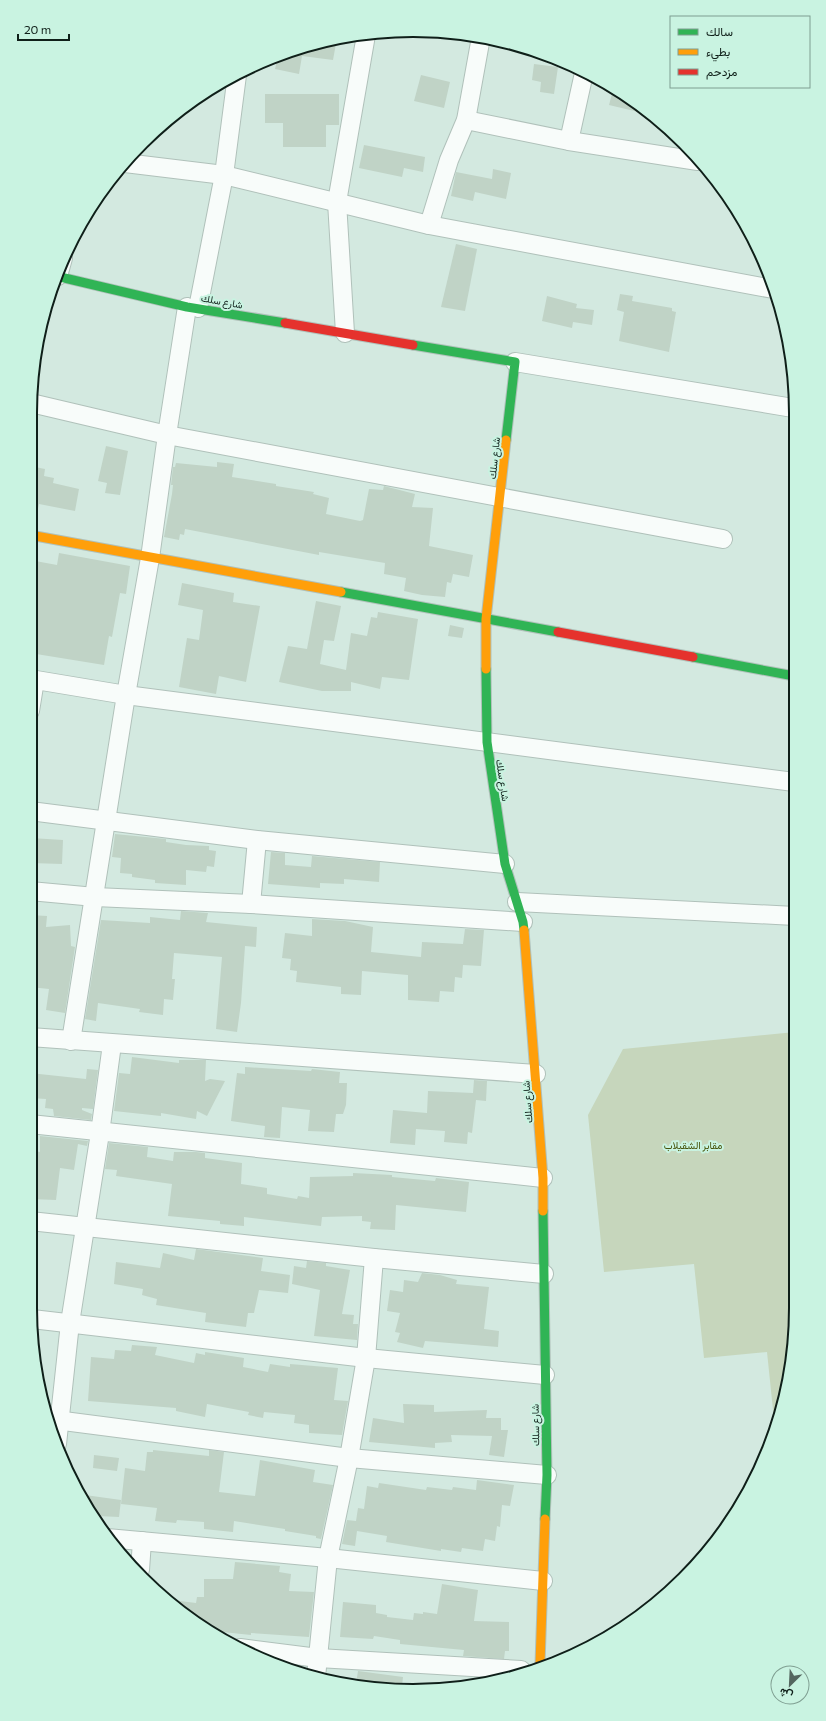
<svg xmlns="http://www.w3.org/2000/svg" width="826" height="1721" font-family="Commissioner,Vazirmatn,sans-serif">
  <rect width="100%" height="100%" fill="#d3e9e0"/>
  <path fill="#c6d6bc" d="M795,1032L796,1308L789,1383L775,1429L767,1352L704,1358L694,1264L604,1272L588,1115L623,1049Z"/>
  <g fill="#c0d3c6">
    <path d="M337,38L333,60L302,56L299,74L275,69L278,56Z"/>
    <path d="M534,64L558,67L554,94L540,92L541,82L532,80Z"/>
    <path d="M421,75L450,82L444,108L414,101Z"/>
    <path d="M613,90L646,109L647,114L609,105Z"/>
    <path d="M265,94H339V125H326V147H283V123H265Z"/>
    <path d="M364,145L425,157L423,172L404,168L402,177L359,168Z"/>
    <path d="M493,169L511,173L506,199L475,192L473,201L451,196L456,172L492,179Z"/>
    <path d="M456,244L477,249L465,311L441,307Z"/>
    <path d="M620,294L633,296L632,301L672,308V311L676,312L669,352L619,341L624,312L617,310Z"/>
    <path d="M547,296L577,304L576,308L594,310L592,325L573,322L572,328L542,321Z"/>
    <path d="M106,446L128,451L120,495L105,493L107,483L98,481Z"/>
    <path d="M217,462L234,464L232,477L276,484V486L314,492L313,494L329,498L326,514L360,521L363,520L369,489L383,490L384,486L415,494L412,507L433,508L429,546L473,555L469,577L453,574L451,583L447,582L445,597L422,595L404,591L406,578L384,574L385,563L319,552V555L185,529L184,535L180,534L179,540L164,537L172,494L173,485H171L173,467H175L176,463L217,467Z"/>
    <path d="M30,466L45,469L44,476L54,478L53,483L79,489L75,511L39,504L37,513L30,512Z"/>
    <path d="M59,553L130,566L126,594L120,593L112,637L109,636L104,665L30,653V560L57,565Z"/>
    <path d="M182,583L234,593L233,602L260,606L246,682L219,676L216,694L179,687L187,638L199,640L203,610L178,605Z"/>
    <path d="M316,601L341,606L334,641L324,640L320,664L346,670L351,633L367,636L371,617L377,618L378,612L418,619L409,680L382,677L380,689L351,682V691H322L279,682L288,646L307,649Z"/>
    <path d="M450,625L464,628L462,638L448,636Z"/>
    <path d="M115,834L166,839V842L186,845L209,846V850L216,851L214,867L207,866L206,872L186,870V885L155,883V880L132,877V874L120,873L121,858L112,857Z"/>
    <path d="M31,838L63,840L62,864L30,863Z"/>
    <path d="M271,852L285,853V865L311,867L312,856L380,862L379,882L344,879V884L320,883V888L268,884Z"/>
    <path d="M181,911L208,913L206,922L257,927L256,947L245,946L241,1003L237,1032L216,1029L222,957L174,953L172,979H175L173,1000L164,999L163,1015L139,1012L140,1009L98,1003L96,1021L85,1019L101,920L150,923V917L180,920Z"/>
    <path d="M30,915L47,916L46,927L70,925L71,946L75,947L65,1013L46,1010L49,989L30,987Z"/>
    <path d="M312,919L345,921L373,927L371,952L421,957L422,942L463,944L465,929L484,930L481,966L463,965L462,978L455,977L454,992L440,991L439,1002L408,1000V975L362,971L361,995L341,994V987L296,982L297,971L290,970L291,959L282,958L285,933L312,936Z"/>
    <path d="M132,1057L179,1063V1060H206L205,1081L210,1079L225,1081L207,1116L197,1111L196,1119L161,1113V1116L114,1111L119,1073L130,1074Z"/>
    <path d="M245,1067L311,1071L312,1069L340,1072L339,1083H347L346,1105L343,1114H336L334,1132L308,1131L310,1110L282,1107L280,1138L264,1137L265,1126L231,1121L237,1073L245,1074Z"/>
    <path d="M87,1069L98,1070L93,1109L82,1108V1110L92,1114L91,1120L54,1116L53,1109L45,1108L46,1099L30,1098V1073L86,1079Z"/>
    <path d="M474,1080L487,1081L486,1101L476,1100L472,1133L468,1132L467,1144L444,1142L445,1131L416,1129L415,1145L390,1143L393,1110L427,1113L428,1091L473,1093Z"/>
    <path d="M40,1136L88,1141L87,1146L78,1144L74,1170L60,1168L56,1200L30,1199V1150L40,1152Z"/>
    <path d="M109,1143L148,1147L147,1157L173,1161L174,1152H196L205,1153V1158L242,1163L241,1184L267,1188V1194L297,1199L298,1196L309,1198L310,1177L353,1176V1173L392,1175V1177L435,1181L436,1178L469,1182L466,1212L396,1205L395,1230L370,1229L371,1222L362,1221V1216L322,1217L321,1226L244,1217V1226L220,1224V1221L168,1216L172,1184L116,1176L117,1170L105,1169Z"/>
    <path d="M196,1249L263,1258L261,1271L290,1275L288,1293L259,1290L254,1313H248L246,1327L205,1322L206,1313L156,1305L157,1299L142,1295L143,1289L114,1284L116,1262L160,1268L163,1253L194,1260Z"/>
    <path d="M307,1261L326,1263V1266L350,1270L342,1314L354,1315L353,1324H358L357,1340L314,1336L320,1290L292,1284L294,1266L306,1268Z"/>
    <path d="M422,1273L440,1275L457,1280L456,1284L489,1287L484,1329L499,1331L498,1347L425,1341L423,1348L397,1342L400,1333L395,1332L400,1313L387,1311L390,1290L403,1292L404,1280L418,1282Z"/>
    <path d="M132,1345L157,1347L155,1355L194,1363L196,1353L205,1355V1352L244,1358L243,1367L268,1372L270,1364L290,1367V1364L338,1368L334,1400L348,1401L342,1435L309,1433V1425L294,1423L295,1415L264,1412L263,1418L248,1415L249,1412L207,1404L205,1417L176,1411V1408L88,1401L91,1357L114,1359L115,1350L131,1351Z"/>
    <path d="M403,1404L434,1405V1412L487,1410L486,1418H501V1430H508L504,1457L489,1455L492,1436L451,1435L452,1442L435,1443V1448L369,1442L373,1418L404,1423Z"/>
    <path d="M153,1450L209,1456V1450L224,1452L219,1492L255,1496L260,1460L315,1470L313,1482L333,1485L321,1539L316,1538V1536L285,1531V1529L234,1521L233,1532L204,1529V1522L177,1520L176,1523L155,1521L157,1508L121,1504L125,1468L145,1471L147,1452H153Z"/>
    <path d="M94,1455L119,1458L117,1471L93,1468Z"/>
    <path d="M477,1480L514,1485L510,1506L502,1505L500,1527L497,1526L495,1541L485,1539L483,1551L462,1548L461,1552L441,1549V1551L386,1542L387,1536L357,1531L355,1546L342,1544L347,1520L356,1521L358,1508L364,1509L367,1486L378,1488L379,1483L426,1490L427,1487L452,1490L453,1487L476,1490Z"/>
    <path d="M85,1495L121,1500L119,1517L97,1516Z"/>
    <path d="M235,1562L280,1566L279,1572L291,1574L289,1591L314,1592L309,1637L251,1633V1635L213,1631V1625L197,1623L172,1600L196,1603L197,1597H204V1579H233Z"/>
    <path d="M442,1584L478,1590L474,1621L509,1622V1651H505L504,1659L463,1656L464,1650L400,1644V1640L374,1636L373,1639L340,1637L343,1602L376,1605V1613L387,1615V1617L413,1620L414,1613L423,1614V1612L437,1614Z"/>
    <path d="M358,1671L403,1677L402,1686L356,1684Z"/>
  </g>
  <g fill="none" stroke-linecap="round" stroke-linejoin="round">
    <defs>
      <g id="street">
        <path d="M466,120L569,141L698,161"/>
        <path d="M569,141L584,73"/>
        <path d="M125,163L224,175L429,225L773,289"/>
        <path d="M429,225L449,160L466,120L481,37"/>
        <path d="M58,276L63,258"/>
        <path d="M198,308L224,175L237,75"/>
        <path d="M345,333L337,202L366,35"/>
        <path d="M515,362L793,408"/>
        <path d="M31,403L167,435L723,539"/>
        <path d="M30,679L126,695L794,782"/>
        <path d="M30,711L35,680"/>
        <path d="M30,811L257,840L505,864"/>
        <path d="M30,891L95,897L251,904L523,922"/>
        <path d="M517,902L795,916"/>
        <path d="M251,904L257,840"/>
        <path d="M30,1037L536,1074"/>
        <path d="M71,1041L126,695L150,558L167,435L187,307"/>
        <path d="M30,1124L543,1178"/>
        <path d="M30,1221L374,1258L544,1274"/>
        <path d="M32,1319L366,1358L545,1375"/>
        <path d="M48,1419L349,1458L547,1475"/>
        <path d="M57,1444L70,1323L100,1133L112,1044"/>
        <path d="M107,1538L328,1558L543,1581"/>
        <path d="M140,1570L142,1541"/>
        <path d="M240,1648L318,1658L521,1670"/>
        <path d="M316,1677L328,1558L349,1458L366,1358L374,1258"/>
      </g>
      <g id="fast">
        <path d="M56,276L187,307L285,323"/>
        <path d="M413,345L515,362L506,440"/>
        <path d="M341,592L558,632"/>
        <path d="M693,657L794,676"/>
        <path d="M486,669L487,742L505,864L523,922L524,930"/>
        <path d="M543,1211L547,1475L545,1519"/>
      </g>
      <g id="slow">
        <path d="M30,535L341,592"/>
        <path d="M486,669V619L506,440"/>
        <path d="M524,930L543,1178V1211"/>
        <path d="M540,1664L545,1519"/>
      </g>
      <g id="jam">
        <path d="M285,323L413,345"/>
        <path d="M558,632L693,657"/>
      </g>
    </defs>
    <use href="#street" stroke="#b0c1ba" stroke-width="20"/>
    <use href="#fast" stroke="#b0c1ba" stroke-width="11"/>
    <use href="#slow" stroke="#b0c1ba" stroke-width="11"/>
    <use href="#jam" stroke="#b0c1ba" stroke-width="11"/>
    <use href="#street" stroke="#f8fcfa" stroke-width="18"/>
    <use href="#fast" stroke="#30b455" stroke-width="9"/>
    <use href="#slow" stroke="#ff9f0a" stroke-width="9"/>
    <use href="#jam" stroke="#e5322d" stroke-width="9"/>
  </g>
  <g text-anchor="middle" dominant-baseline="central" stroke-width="4" stroke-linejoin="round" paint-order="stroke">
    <g font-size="10" fill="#0f1f19" stroke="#c9f3e1">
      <text transform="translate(222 301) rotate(10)">شارع سلك</text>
      <text transform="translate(494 458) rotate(-84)">شارع سلك</text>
      <text transform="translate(503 780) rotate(82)">شارع سلك</text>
      <text transform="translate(527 1102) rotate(-94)">شارع سلك</text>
      <text transform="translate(535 1425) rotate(-91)">شارع سلك</text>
    </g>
    <g font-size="10" fill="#46530a" stroke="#c9f3e1">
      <text x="693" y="1145">مقابر الشقيلاب</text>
    </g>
  </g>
  <path d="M0 0H826V1721H0ZM413 37H413A376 376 0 0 1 789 413V1308A376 376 0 0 1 413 1684H413A376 376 0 0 1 37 1308V413A376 376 0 0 1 413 37Z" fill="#c9f3e1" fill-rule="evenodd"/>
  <path fill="none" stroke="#0f1f19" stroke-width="2" d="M413 37H413A376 376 0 0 1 789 413V1308A376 376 0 0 1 413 1684H413A376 376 0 0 1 37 1308V413A376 376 0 0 1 413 37Z"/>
  <rect x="670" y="16" width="140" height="72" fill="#c9f3e1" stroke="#7f9e91"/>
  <rect x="678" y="29" width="20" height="6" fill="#30b455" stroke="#7f9e91"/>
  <text x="706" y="36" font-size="12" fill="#0f1f19">سالك</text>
  <rect x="678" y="49" width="20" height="6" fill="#ff9f0a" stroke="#7f9e91"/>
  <text x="706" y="56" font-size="12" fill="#0f1f19">بطيء</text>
  <rect x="678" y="69" width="20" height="6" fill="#e5322d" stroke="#7f9e91"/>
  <text x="706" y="76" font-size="12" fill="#0f1f19">مزدحم</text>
  <g transform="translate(790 1685) rotate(204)"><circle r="19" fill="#c9f3e1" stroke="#7f9e91"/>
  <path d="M0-3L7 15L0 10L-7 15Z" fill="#54665f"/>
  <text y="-6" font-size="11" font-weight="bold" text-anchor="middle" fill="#0f1f19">ش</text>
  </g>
  <path d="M18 34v6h51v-6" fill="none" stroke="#0f1f19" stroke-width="2"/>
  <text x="24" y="34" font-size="12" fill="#0f1f19" stroke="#c9f3e1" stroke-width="3" paint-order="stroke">20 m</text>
</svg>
